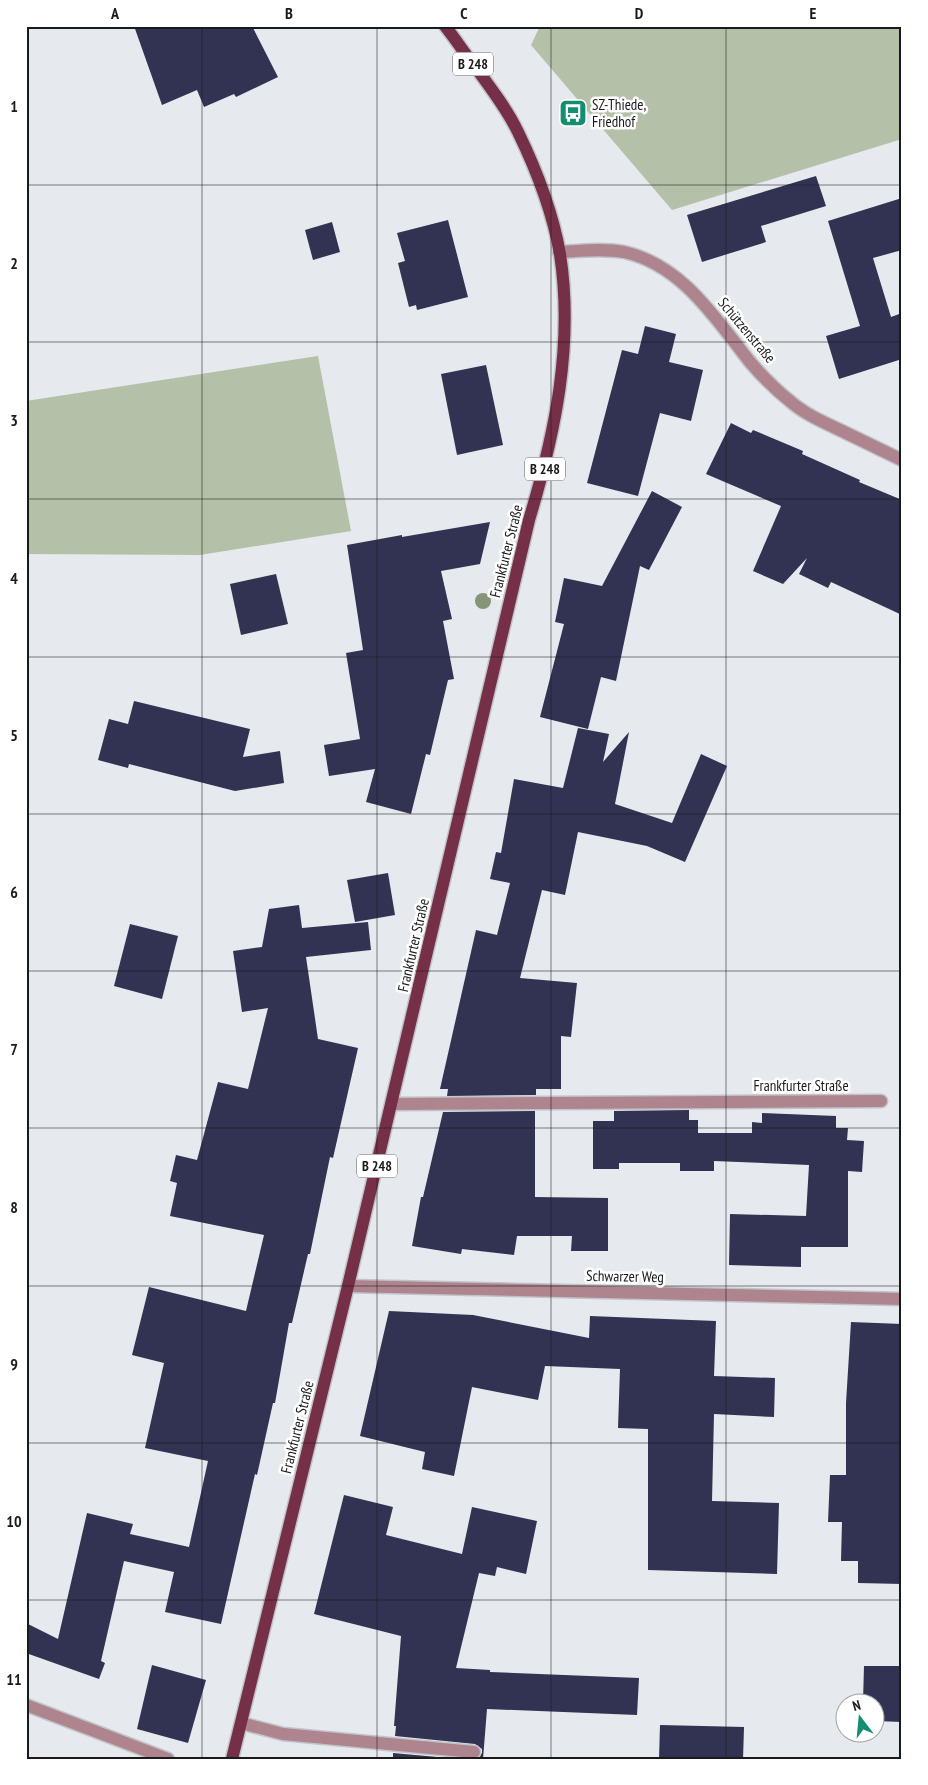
<svg xmlns="http://www.w3.org/2000/svg" width="928" height="1785" font-family="'PT Sans Narrow',sans-serif">
  <rect width="100%" height="100%" fill="#e6e9ed"/>
  <g fill="#b4c1a8">
    <path d="M540,26H902V139L672,210L531,45Z"/>
    <path d="M318,356L351,531L200,555L26,554V401Z"/>
  </g>
  <g fill="#323253">
    <path d="M134,26H252L278,77L236,97L234,94L204,107L197,90L162,105Z"/>
    <path d="M816,176L826,206L761,226L766,242L702,262L687,215Z"/>
    <path d="M902,198V250L873,258L891,317L902,313V359L839,379L826,336L860,326L828,221Z"/>
    <path d="M448,220L468,297L417,310L416,305L409,307L398,263L405,261L397,233Z"/>
    <path d="M332,222L340,252L313,260L305,230Z"/>
    <path d="M645,326L676,334L669,362L703,370L691,421L660,413L638,496L587,483L622,350L638,354Z"/>
    <path d="M486,365L503,445L457,455L441,374Z"/>
    <path d="M731,423L751,433L753,430L803,451L802,454L860,480L859,482L902,500V615L831,582L828,588L799,574L807,558L783,584L753,571L781,506L706,474Z"/>
    <path d="M652,491L682,507L649,570L640,566L616,681L601,677L588,729L540,717L564,624L555,622L564,578L602,586Z"/>
    <path d="M490,522L480,564L441,571L452,619L443,621L454,679L448,680L430,755L426,754L411,814L366,802L375,769L329,776L324,745L360,739L346,653L363,650L347,545L402,535V537Z"/>
    <path d="M276,574L288,624L241,635L230,584Z"/>
    <path d="M134,701L250,729L243,757L280,751L284,783L235,791L129,764L128,768L98,760L109,719L128,724Z"/>
    <path d="M578,728L609,734L603,762L629,732L615,804L672,823L701,754L727,766L685,862L647,846L578,832L565,895L542,890L520,978L577,983L571,1037L561,1036V1089H536V1095L447,1096L448,1089H440L476,930L497,935L510,883L490,879L496,852L501,853L514,779L563,788Z"/>
    <path d="M388,873L395,915L355,922L347,880Z"/>
    <path d="M299,905L302,928L368,922L371,950L306,957L318,1039L358,1048L333,1158L330,1157L310,1254H308L292,1323H289L275,1403H273L257,1475L255,1474L221,1624L165,1612L174,1572L124,1561L101,1661L105,1663L99,1679L26,1653V1623L58,1639L87,1513L133,1524L130,1534L189,1547L208,1461L145,1448L164,1363L132,1355L149,1287L246,1311L264,1235L170,1216L177,1183L170,1181L176,1155L197,1160L218,1082L248,1089L268,1008L242,1012L233,951L262,947L269,909Z"/>
    <path d="M130,924L178,936L162,999L114,986Z"/>
    <path d="M689,1110V1120H698V1133H752V1122L762,1123V1113L836,1116V1128H848L847,1140L864,1141L862,1172L848,1171V1247H801V1267L729,1265L730,1214L806,1216L809,1165L714,1161V1171H680V1163H619V1169H593V1121H614V1111Z"/>
    <path d="M535,1111V1197L608,1198V1251H571L572,1236H517L514,1255L462,1249L461,1254L412,1246L421,1197H423L443,1112Z"/>
    <path d="M389,1311L473,1315L589,1338L590,1316L716,1321L714,1376L775,1378L774,1417L714,1414L712,1501L779,1503L777,1574L648,1570V1429L618,1428L620,1369L545,1366L538,1400L472,1387L454,1476L422,1469L425,1452L360,1436Z"/>
    <path d="M851,1322L902,1324V1584L858,1583V1561H841L842,1522H828L830,1475H846V1403Z"/>
    <path d="M344,1495L393,1507L386,1535L462,1554L472,1507L537,1521L526,1574L497,1567L495,1576L479,1573L456,1668L490,1670V1672L639,1678L637,1715L487,1709L483,1759H478L482,1753V1749L475,1744L395,1736L396,1726H394L401,1636L314,1614Z"/>
    <path d="M152,1665L206,1680L188,1743L137,1729Z"/>
    <path d="M864,1666H902V1722L876,1721V1702H863Z"/>
    <path d="M660,1725L744,1727L743,1759H659Z"/>
    <path d="M393,1753L459,1759H393Z"/>
  </g>
  <g fill="none" stroke-linecap="round" stroke-linejoin="round">
    <defs>
      <g id="lane">
        <path d="M26,1705L168,1759"/>
        <path d="M241,1723L283,1734L474,1752"/>
      </g>
      <g id="street">
        <path d="M559,252C580,251 603,248 624,252C682,265 715,318 750,362C762,376 776,390 791,402C805,414 823,422 840,430C861,440 881,450 902,460"/>
        <path d="M392,1104L881,1101"/>
        <path d="M348,1286L902,1299"/>
      </g>
      <path id="primary" d="M232,1759L348,1286L529,520C555,434 574,344 560,254C553,214 536,169 518,132C508,111 493,91 479,72C467,57 457,41 445,26"/>
    </defs>
    <use href="#lane" stroke="#c1c4c7" stroke-width="15"/>
    <use href="#street" stroke="#c1c4c7" stroke-width="15"/>
    <use href="#primary" stroke="#c1c4c7" stroke-width="15"/>
    <use href="#lane" stroke="#ae848f" stroke-width="12"/>
    <use href="#street" stroke="#ae848f" stroke-width="12"/>
    <use href="#primary" stroke="#753047" stroke-width="12"/>
  </g>
  <circle fill="#869577" cx="483" cy="601" r="8"/>
  <path fill="none" stroke="#191a1b" stroke-width="1" stroke-opacity="0.55" d="M202,26V1759M377,26V1759M551,26V1759M726,26V1759M26,185H902M26,342H902M26,499H902M26,657H902M26,814H902M26,971H902M26,1128H902M26,1286H902M26,1443H902M26,1600H902"/>
  <defs>
    <symbol id="bus-square" viewBox="-11 -11 22 22"><rect x="-9" y="-9" width="18" height="18" rx="4" fill="#148d70" stroke="#fff"/><path d="M-5-6H5V4H4V6H2V4H-2V6H-4V4H-5ZM-3.5-4V0h7V-4ZM-3.5 1.2v1.5H-2V1.2ZM2 1.2v1.5H3.5V1.2Z" fill="#fff"/></symbol>
  </defs>
  <g fill-rule="evenodd">
    <use href="#bus-square" x="557" y="97" width="32" height="32"/>
  </g>
  <g text-anchor="middle" dominant-baseline="central" stroke-width="5" stroke-linejoin="round" paint-order="stroke">
    <g fill="#fff" stroke="#5e5f5f" stroke-width="1">
      <rect x="453" y="52.5" width="40" height="23" rx="4"/>
      <rect x="525" y="457.5" width="40" height="23" rx="4"/>
      <rect x="357" y="1154.5" width="40" height="23" rx="4"/>
    </g>
    <g font-size="14" font-weight="bold" fill="#191a1b">
      <text x="473" y="64">B 248</text>
      <text x="545" y="469">B 248</text>
      <text x="377" y="1166">B 248</text>
    </g>
    <g font-size="15" fill="#191a1b" stroke="#fff" text-anchor="start">
      <text x="592" y="104">SZ-Thiede,<tspan x="592" dy="17">Friedhof</tspan></text>
    </g>
    <g font-size="15" fill="#191a1b" stroke="#fff">
      <text transform="translate(747 330) rotate(50)">Schützenstraße</text>
      <text transform="translate(506 551) rotate(-76)">Frankfurter Straße</text>
      <text transform="translate(413 945) rotate(-77)">Frankfurter Straße</text>
      <text x="801" y="1085">Frankfurter Straße</text>
      <text transform="translate(625 1276) rotate(1)">Schwarzer Weg</text>
      <text transform="translate(297 1427) rotate(-76)">Frankfurter Straße</text>
    </g>
  </g>
  <rect width="928" height="1785" fill="none" stroke="#ffffff" stroke-width="55"/>
  <g transform="translate(860 1718) rotate(344)"><circle r="24" fill="#ffffff" stroke="#a3a3a4"/>
  <path d="M0-4L9 19L0 12L-9 19Z" fill="#148d70"/>
  <text y="-8" font-size="14" font-weight="bold" text-anchor="middle" fill="#191a1b">N</text>
  </g>
  <rect x="28" y="28" width="872" height="1730" fill="none" stroke="#191a1b" stroke-width="2"/>
  <g font-size="16" text-anchor="middle" font-weight="bold" fill="#191a1b">
    <text x="115" y="19">A</text>
    <text x="289" y="19">B</text>
    <text x="464" y="19">C</text>
    <text x="639" y="19">D</text>
    <text x="813" y="19">E</text>
    <text x="14" y="112">1</text>
    <text x="14" y="269">2</text>
    <text x="14" y="426">3</text>
    <text x="14" y="584">4</text>
    <text x="14" y="741">5</text>
    <text x="14" y="898">6</text>
    <text x="14" y="1055">7</text>
    <text x="14" y="1213">8</text>
    <text x="14" y="1370">9</text>
    <text x="14" y="1527">10</text>
    <text x="14" y="1685">11</text>
  </g>
</svg>
